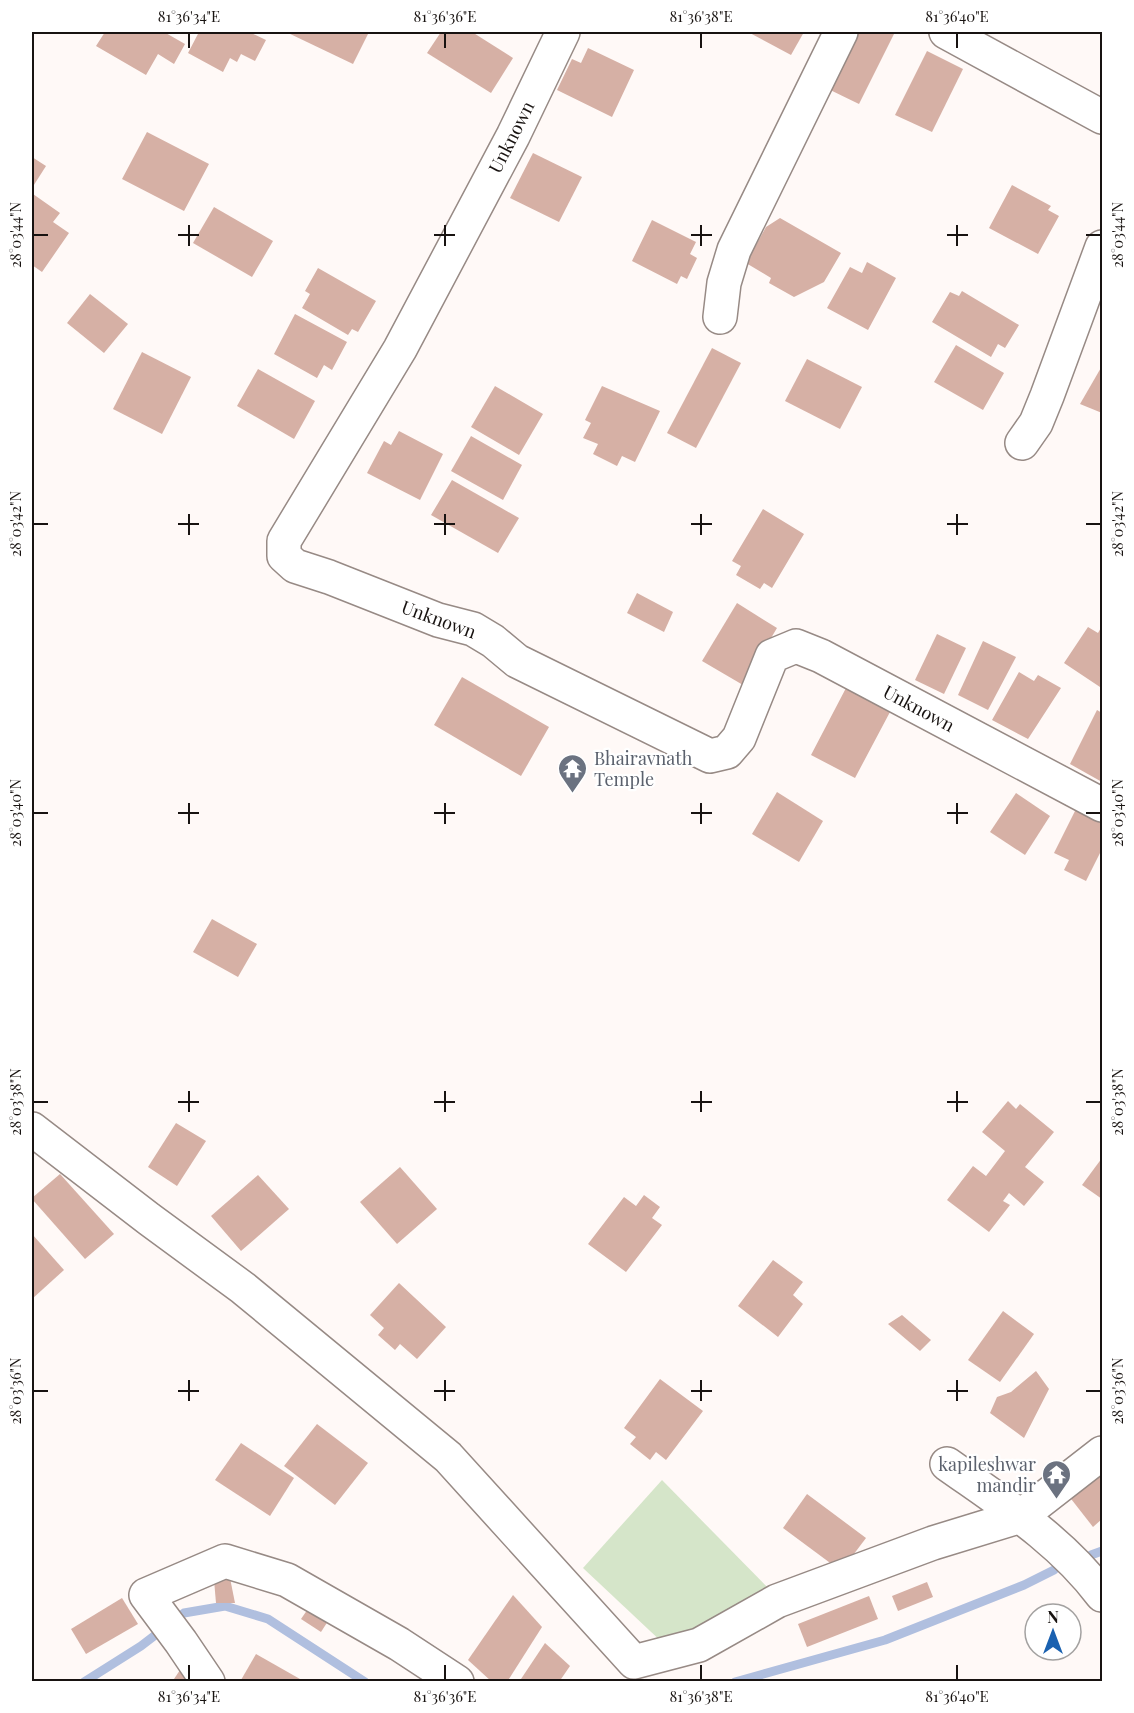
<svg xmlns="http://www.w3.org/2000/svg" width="1134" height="1713" font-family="'Playfair Display',serif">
  <rect width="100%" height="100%" fill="#fff9f7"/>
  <path fill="#d5e5c9" d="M662,1480L771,1591L665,1645L583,1568Z"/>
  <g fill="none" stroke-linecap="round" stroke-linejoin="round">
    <g stroke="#b0bfdf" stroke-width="9">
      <path d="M1091,1555L1102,1551"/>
      <path d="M84,1682L141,1646L184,1613L225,1606L268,1619L365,1682"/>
      <path d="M735,1682L885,1640L1024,1585L1054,1570"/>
    </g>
  </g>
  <g fill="#d6b0a5">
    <path d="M105,32H164L185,44L174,64L158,54L146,75L96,46Z"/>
    <path d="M199,32H249L266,40L255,61L241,54L237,62L230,58L223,72L188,53Z"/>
    <path d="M286,32H369L353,64Z"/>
    <path d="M441,32H472L513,58L491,93L427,53Z"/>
    <path d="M748,32H804L791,55Z"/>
    <path d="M851,32H888L894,34L859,104L824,87Z"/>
    <path d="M588,48L634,70L612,117L557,90L572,59L581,63Z"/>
    <path d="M927,51L963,69L932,132L895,115Z"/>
    <path d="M147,132L209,164L184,211L122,179Z"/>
    <path d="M533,153L582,177L559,222L510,198Z"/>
    <path d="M32,157L46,166L32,188Z"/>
    <path d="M1012,185L1051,206L1048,210L1059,216L1038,254L989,228Z"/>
    <path d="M33,194L60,213L53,222L69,233L42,272L32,265V197Z"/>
    <path d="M214,207L273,241L252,277L193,243Z"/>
    <path d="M780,218L841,253L824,282L794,297L769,283L771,278L746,263L766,227Z"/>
    <path d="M652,220L696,242L690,254L697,258L687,279L681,276L677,284L632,261Z"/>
    <path d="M867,262L896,278L868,330L827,308L850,267L862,273Z"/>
    <path d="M318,268L376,301L358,332L352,329L348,335L302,308L310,294L305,291Z"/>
    <path d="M962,291L1019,325L1005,348L998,344L991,357L932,322L950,292L959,296Z"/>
    <path d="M90,294L128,324L104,353L67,323Z"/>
    <path d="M295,314L347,342L332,370L324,365L317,378L274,354Z"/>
    <path d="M956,345L1004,373L983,410L934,382Z"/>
    <path d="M712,348L741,363L696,448L667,433Z"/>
    <path d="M142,352L191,377L162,434L113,409Z"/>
    <path d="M807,359L862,387L840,429L785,401Z"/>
    <path d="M1102,366V413L1080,404Z"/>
    <path d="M258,369L315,401L294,439L237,406Z"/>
    <path d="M495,386L543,414L519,455L471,427Z"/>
    <path d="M602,386L660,411L635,462L622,456L617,466L593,454L598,444L583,438L591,423L585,420Z"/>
    <path d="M399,431L443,454L420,500L367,473L384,441L391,445Z"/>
    <path d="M471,436L522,465L503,500L451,471Z"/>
    <path d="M452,480L519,518L498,553L431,515Z"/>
    <path d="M763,509L804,534L772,588L764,583L760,589L736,575L741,566L732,561Z"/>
    <path d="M637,593L673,612L664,632L627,613Z"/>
    <path d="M737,603L777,628L743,685L702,661Z"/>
    <path d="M1102,626V683L1100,687L1064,663L1088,627L1098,633Z"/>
    <path d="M937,634L966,648L944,694L915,680Z"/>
    <path d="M983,641L1016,657L988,710L958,695Z"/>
    <path d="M1019,672L1034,681L1038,675L1061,688L1028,739L992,720Z"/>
    <path d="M462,677L549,727L521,776L434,725Z"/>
    <path d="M861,686L880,696L876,704L890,712L855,778L811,755L846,688L857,694Z"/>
    <path d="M1097,710L1102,713V782L1070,764Z"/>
    <path d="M777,792L823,821L799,862L752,834Z"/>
    <path d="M1016,793L1050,816L1025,855L990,832Z"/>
    <path d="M1078,805L1102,818V849L1086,881L1064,870L1069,860L1054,853Z"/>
    <path d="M212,919L257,944L238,977L193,952Z"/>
    <path d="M1008,1101L1016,1109L1020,1104L1054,1132L1025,1167L1044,1182L1024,1206L1009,1193L1003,1201L1010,1205L989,1232L947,1200L973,1166L986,1176L1005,1151L982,1132Z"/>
    <path d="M176,1123L206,1141L177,1186L148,1167Z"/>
    <path d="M1102,1158V1199L1082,1185Z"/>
    <path d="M400,1167L437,1209L397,1244L360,1202Z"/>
    <path d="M60,1174L114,1234L85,1259L32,1199V1198Z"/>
    <path d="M258,1175L289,1209L241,1251L211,1216Z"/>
    <path d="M644,1195L660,1207L652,1218L662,1225L626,1272L588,1244L624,1197L636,1206Z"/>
    <path d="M32,1234L64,1270L32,1299Z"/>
    <path d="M773,1260L803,1282L793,1295L803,1304L778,1337L738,1306Z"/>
    <path d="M399,1283L446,1327L417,1359L400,1344L395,1350L378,1335L384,1328L370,1315Z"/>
    <path d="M1003,1311L1034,1334L1000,1382L968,1360Z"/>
    <path d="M902,1315L931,1340L920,1351L888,1324Z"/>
    <path d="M1036,1371L1049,1389L1024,1438L990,1413L997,1397L1011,1392Z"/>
    <path d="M660,1379L703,1411L666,1460L656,1452L650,1460L630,1444L636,1437L624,1428Z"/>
    <path d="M317,1424L368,1463L335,1505L284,1466Z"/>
    <path d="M241,1443L294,1478L270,1516L215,1480Z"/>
    <path d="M1102,1468V1519L1093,1527L1068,1495Z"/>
    <path d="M807,1494L866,1538L841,1571L783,1528Z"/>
    <path d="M230,1578L235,1603H216L214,1580Z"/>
    <path d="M927,1582L933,1597L898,1611L892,1596Z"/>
    <path d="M513,1595L542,1627L507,1682H492L468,1660Z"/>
    <path d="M869,1596L878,1619L807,1647L798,1624Z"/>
    <path d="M122,1598L138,1624L86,1654L71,1629Z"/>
    <path d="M310,1606L330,1618L321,1632L301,1619Z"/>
    <path d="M545,1643L570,1666L559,1682H519Z"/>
    <path d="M256,1654L300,1679L299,1682H244L241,1680Z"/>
    <path d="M180,1670L187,1682H172Z"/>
  </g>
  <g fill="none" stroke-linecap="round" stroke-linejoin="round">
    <defs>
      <g id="minor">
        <path d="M563,32L513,136L400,349L284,541V556L295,566L329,577L438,620L473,629L493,641L517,661L710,756L727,752L739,738L772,656L796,646L821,656L1102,805"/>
        <path d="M946,32L1102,117"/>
        <path d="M720,317L724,283L734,250L841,32"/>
        <path d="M1022,443L1036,423L1047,396L1102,247"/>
        <path d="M32,1129L149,1219L243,1288L448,1457L634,1662L699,1645L777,1601L933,1543L1021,1516L1102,1453"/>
        <path d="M947,1464C1002,1503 1061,1540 1102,1595"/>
        <path d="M208,1682L181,1642L146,1595L225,1561L287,1580L399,1644L457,1682"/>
      </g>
    </defs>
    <use href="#minor" stroke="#978a85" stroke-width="36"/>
    <use href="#minor" stroke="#fff" stroke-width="33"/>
  </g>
  <path fill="none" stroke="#181311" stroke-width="2" d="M189,33V48M445,33V48M701,33V48M957,33V48M189,225V246M445,225V246M701,225V246M957,225V246M33,235H48M178,235H199M434,235H455M691,235H712M947,235H968M1086,235H1101M189,514V535M445,514V535M701,514V535M957,514V535M33,524H48M178,524H199M434,524H455M691,524H712M947,524H968M1086,524H1101M189,803V824M445,803V824M701,803V824M957,803V824M33,813H48M178,813H199M434,813H455M691,813H712M947,813H968M1086,813H1101M189,1091V1112M445,1091V1112M701,1091V1112M957,1091V1112M33,1102H48M178,1102H199M434,1102H455M691,1102H712M947,1102H968M1086,1102H1101M189,1380V1401M445,1380V1401M701,1380V1401M957,1380V1401M33,1391H48M178,1391H199M434,1391H455M691,1391H712M947,1391H968M1086,1391H1101M189,1665V1680M445,1665V1680M701,1665V1680M957,1665V1680"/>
  <defs>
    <symbol id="temple-pin" viewBox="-11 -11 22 30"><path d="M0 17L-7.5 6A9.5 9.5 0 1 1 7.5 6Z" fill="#6b7280" stroke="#fff"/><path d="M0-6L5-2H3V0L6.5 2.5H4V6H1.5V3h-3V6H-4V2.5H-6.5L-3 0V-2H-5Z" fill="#fff"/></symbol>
  </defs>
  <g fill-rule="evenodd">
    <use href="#temple-pin" x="556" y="752" width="33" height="45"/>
    <use href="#temple-pin" x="1040" y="1458" width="33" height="45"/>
  </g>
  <g text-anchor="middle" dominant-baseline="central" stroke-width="4.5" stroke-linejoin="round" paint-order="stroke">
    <g font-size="18" fill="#181311" stroke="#fff">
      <text transform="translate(511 137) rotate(-63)">Unknown</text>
      <text transform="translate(439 619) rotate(20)">Unknown</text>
      <text transform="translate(919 708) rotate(28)">Unknown</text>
    </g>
    <g font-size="18" fill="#5b616d" stroke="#fff" text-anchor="start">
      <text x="594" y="758">Bhairavnath<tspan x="594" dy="21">Temple</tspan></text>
      <text x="1036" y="1464" text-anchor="end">kapileshwar<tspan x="1036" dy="21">mandir</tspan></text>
    </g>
  </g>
  <rect width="1134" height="1713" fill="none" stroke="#ffffff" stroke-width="66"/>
  <g transform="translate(1053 1632)"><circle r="28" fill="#ffffff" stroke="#a3a1a0" stroke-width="1.5"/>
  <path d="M0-4.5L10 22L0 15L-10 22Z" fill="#1a61b0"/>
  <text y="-9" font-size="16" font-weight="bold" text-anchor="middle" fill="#181311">N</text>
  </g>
  <rect x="33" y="33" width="1068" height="1647" fill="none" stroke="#181311" stroke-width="2"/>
  <g font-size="15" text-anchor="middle" fill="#181311">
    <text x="189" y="22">81°36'34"E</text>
    <text x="445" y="22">81°36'36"E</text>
    <text x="701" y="22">81°36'38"E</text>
    <text x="957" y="22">81°36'40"E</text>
    <text transform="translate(16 235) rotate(-90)" y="5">28°03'44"N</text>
    <text transform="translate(1118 235) rotate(-90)" y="5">28°03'44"N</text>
    <text transform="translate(16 524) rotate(-90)" y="5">28°03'42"N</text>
    <text transform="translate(1118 524) rotate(-90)" y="5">28°03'42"N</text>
    <text transform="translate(16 813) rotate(-90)" y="5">28°03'40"N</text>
    <text transform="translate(1118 813) rotate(-90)" y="5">28°03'40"N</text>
    <text transform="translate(16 1102) rotate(-90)" y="5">28°03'38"N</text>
    <text transform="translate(1118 1102) rotate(-90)" y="5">28°03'38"N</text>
    <text transform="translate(16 1391) rotate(-90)" y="5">28°03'36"N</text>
    <text transform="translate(1118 1391) rotate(-90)" y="5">28°03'36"N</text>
    <text x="189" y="1702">81°36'34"E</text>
    <text x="445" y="1702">81°36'36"E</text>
    <text x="701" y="1702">81°36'38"E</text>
    <text x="957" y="1702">81°36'40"E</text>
  </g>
</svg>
